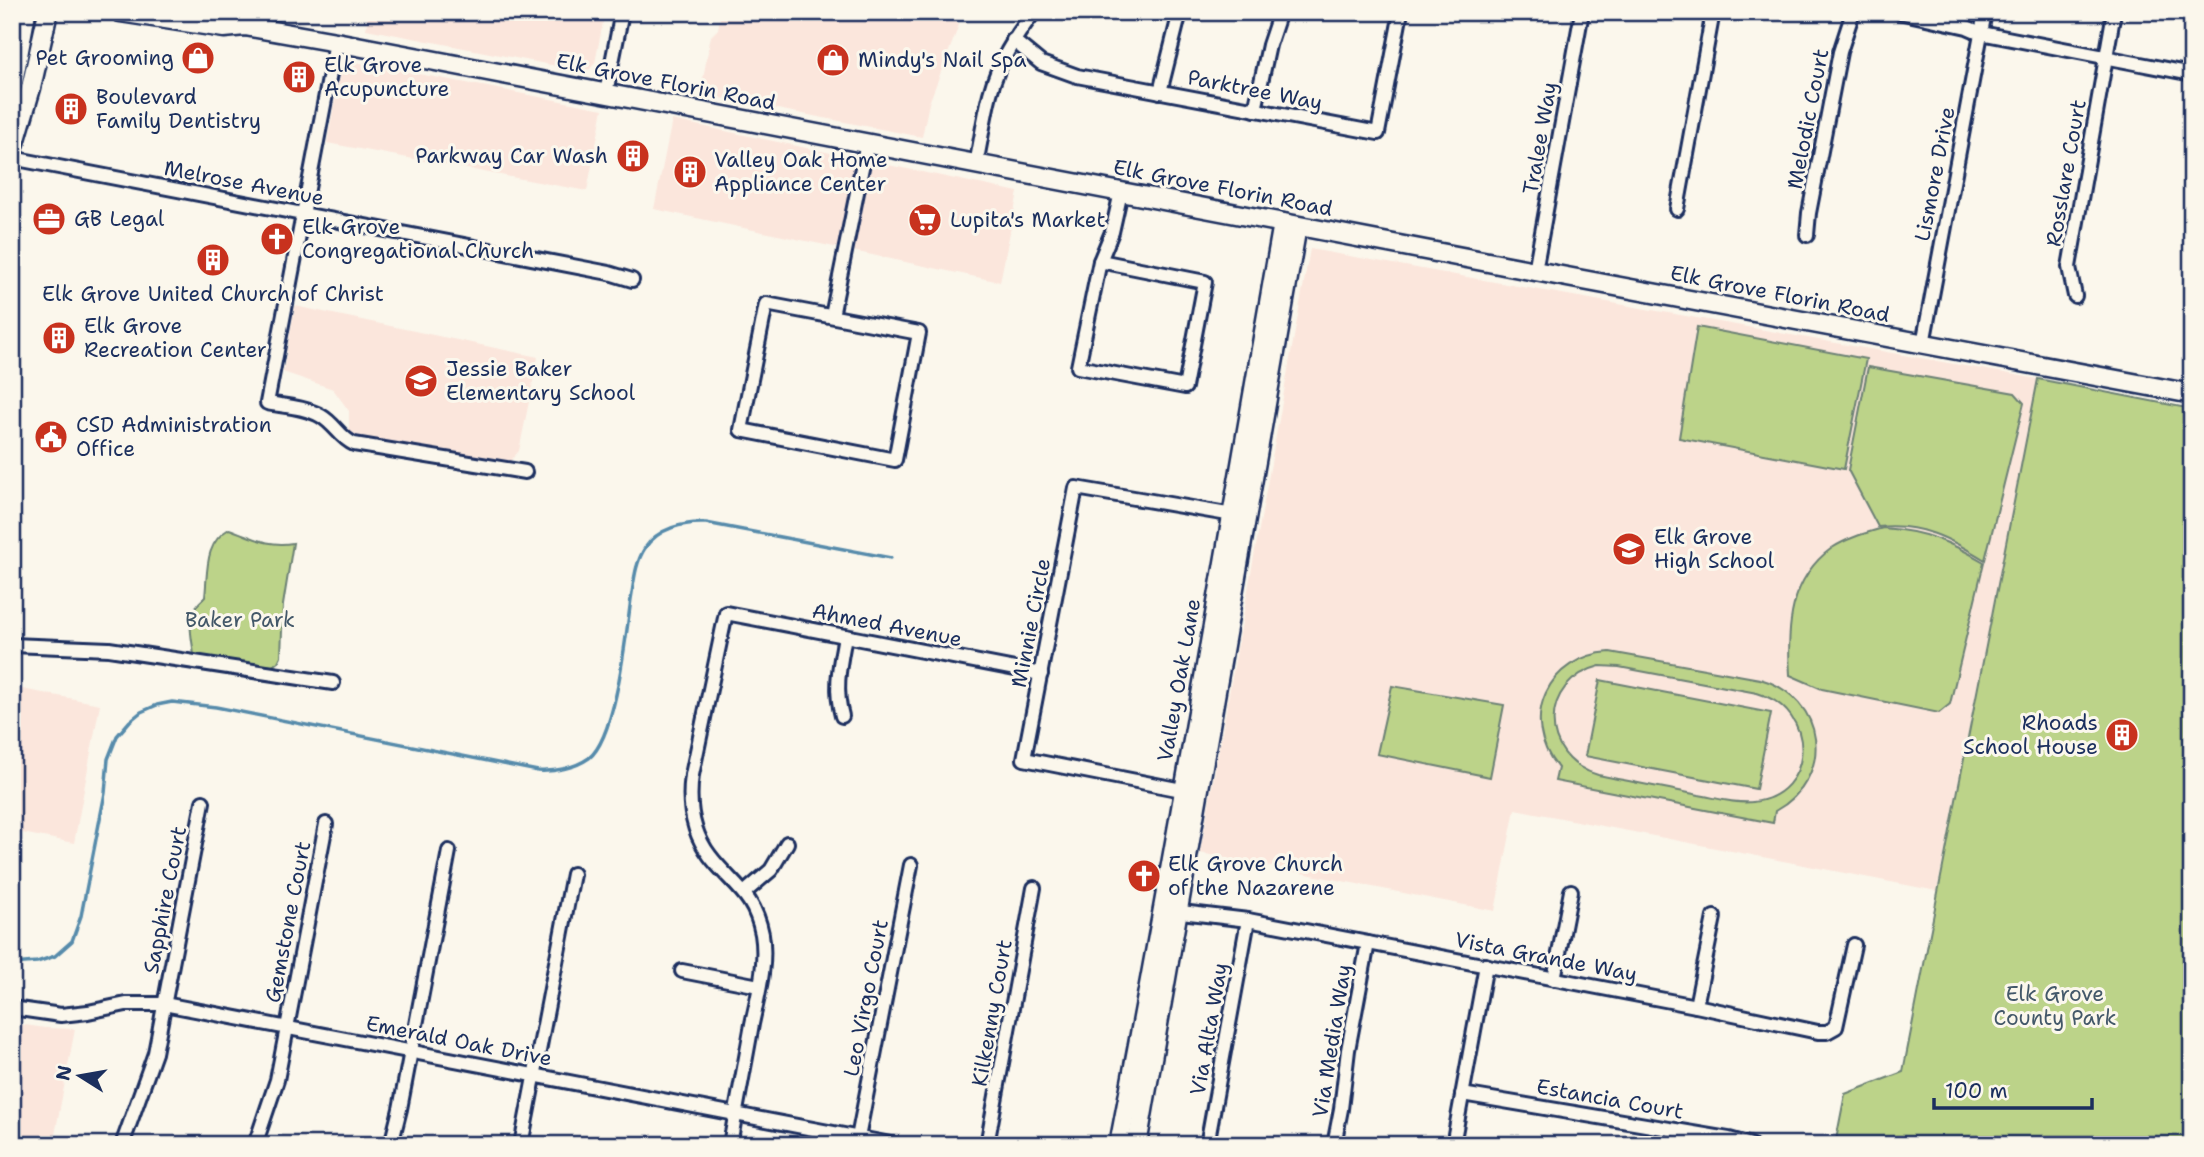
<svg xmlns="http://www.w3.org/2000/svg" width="2204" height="1157" font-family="'Shantell Sans',sans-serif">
  <rect width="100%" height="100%" fill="#fbf7ec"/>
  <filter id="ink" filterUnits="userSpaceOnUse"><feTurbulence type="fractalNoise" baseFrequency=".0143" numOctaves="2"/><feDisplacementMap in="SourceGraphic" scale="14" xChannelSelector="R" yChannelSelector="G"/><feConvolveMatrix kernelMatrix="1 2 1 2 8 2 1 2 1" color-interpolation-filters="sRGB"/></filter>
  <g filter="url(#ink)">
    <g fill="#fbe6dc">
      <path d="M369,12H605L595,63L590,69L582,71L366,29Z"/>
      <path d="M721,12H949L959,25L929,103L922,137L700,94L711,36L718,29Z"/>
      <path d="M350,61L603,109L587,191L327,143L341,67Z"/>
      <path d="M672,120L1018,192L1000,282L654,209Z"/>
      <path d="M1310,249L2038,379L1937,891L1515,809L1495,911L1200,853Z"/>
      <path d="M295,306L538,357L519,451L506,466L349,439V411L333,389L283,372Z"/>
      <path d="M12,687L100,704L74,843L12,831Z"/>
      <path d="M12,1023L45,1028L75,1029L53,1145H12Z"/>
    </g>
    <g fill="#bcd389" stroke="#6c8174" stroke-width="2" fill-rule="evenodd">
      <path d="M1697,327L1866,359L1844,469L1679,438Z"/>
      <path d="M1868,367L2015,393L2024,403L1985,560C1951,539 1919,522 1878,527L1848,470Z"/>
      <path d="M2038,379L2192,409V1145H1835L1845,1094L1903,1072Z"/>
      <path d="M1883,528C1923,531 1949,541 1984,562L1950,704L1939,713L1822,689L1790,675C1787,628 1789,579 1832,548C1847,538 1866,533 1883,528Z"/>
      <path d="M229,529C253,537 266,547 293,543L283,605L281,656L278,662L272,666L194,655C191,630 184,615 205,597C208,571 204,543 229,529Z"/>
      <path d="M1610,652L1760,679C1826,698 1836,777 1775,811L1773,823L1555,781L1558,768C1518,719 1548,656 1610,652ZM1600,666L1619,667L1757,693C1818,710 1816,795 1753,802C1735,804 1716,798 1699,795C1666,788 1632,782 1598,775C1538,758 1539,681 1600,666Z"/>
      <path d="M1600,680L1771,713L1756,789L1585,756Z"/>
      <path d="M1392,686L1504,705L1490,777L1377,754Z"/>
    </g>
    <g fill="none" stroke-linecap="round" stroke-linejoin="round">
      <path stroke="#578bab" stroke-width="3.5" d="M12,964L37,962L55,956L72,941L81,916L105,793L108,759L117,736L130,721L141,712L157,705L172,702L216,707L538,771C554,772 575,768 589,758C616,737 626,635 631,599C634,582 635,563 645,548C658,528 684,522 706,523L891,558"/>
      <defs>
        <g id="street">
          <path d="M1899,12L1967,27L1981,33L2192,74"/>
          <path d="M1013,40L1041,63L1077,76L1378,133L1401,12"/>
          <path d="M336,42L267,403C283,406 306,407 321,416C335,424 340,438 354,444L525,472"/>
          <path d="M1160,92L1180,12"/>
          <path d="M606,93L622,12"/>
          <path d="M1255,110L1269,45L1280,12"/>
          <path d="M12,158L609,273L632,280"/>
          <path d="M976,164C981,141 984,117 990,94C998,63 1015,37 1034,12"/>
          <path d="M1677,209L1713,12"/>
          <path d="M1807,235L1809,213L1840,52L1853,12"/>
          <path d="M1100,261L1205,282L1185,387L1078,367Z"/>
          <path d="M1100,261L1112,232L1121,192"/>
          <path d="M1535,271L1582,12"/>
          <path d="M2075,296L2069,267L2114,12"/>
          <path d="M766,304L919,333L895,460L741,430Z"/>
          <path d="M832,316L867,143"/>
          <path d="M1923,344L1985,12"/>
          <path d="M12,645L109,649L333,683"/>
          <path d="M842,716C834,688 840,664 845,636"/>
          <path d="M1192,792L1024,759L1076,488L1239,516"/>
          <path d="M744,893L771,870L787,843"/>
          <path d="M1173,911L1248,920L1696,1006L1818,1032H1827L1836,1027L1854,945"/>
          <path d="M682,971L759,986"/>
          <path d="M1554,979L1571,891"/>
          <path d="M1696,1006L1714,917"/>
          <path d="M12,1008L61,1015L88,1012L126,1004H164L896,1145"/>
          <path d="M1462,1094L1729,1139L1751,1145"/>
          <path d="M857,1143L911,865"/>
          <path d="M122,1145L155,1053L203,802"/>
          <path d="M255,1145L277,1080L326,824"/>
          <path d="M391,1145L400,1109L449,851"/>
          <path d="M521,1145L573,874"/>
          <path d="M730,1145C737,1104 745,1064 752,1024C758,995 767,964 762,934C754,893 732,885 710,856C692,832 688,803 692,775L726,613L1041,674"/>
          <path d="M987,1145L1034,888"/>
          <path d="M1207,1145L1248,920"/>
          <path d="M1334,1145L1341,1109L1348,1050L1368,943"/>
          <path d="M1453,1145L1486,965"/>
        </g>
        <g id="secondary">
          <path d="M120,12L224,28L245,26L336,42L1535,271L2192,394"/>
          <path d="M214,12L227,15L245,26"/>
          <path d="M12,88L26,12"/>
          <path d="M12,153L31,88L48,12"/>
          <path d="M1119,1145C1178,838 1229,530 1283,223"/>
          <path d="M1137,1145C1193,839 1243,532 1297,226"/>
        </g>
      </defs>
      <use href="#street" stroke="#1b2f5e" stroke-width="18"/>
      <use href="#secondary" stroke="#1b2f5e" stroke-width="23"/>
      <use href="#street" stroke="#fbf7ec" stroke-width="12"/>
      <use href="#secondary" stroke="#fbf7ec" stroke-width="18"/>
    </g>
  </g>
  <defs>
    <symbol id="shop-disc" viewBox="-11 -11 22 22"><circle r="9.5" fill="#c8321e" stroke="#fbf7ec"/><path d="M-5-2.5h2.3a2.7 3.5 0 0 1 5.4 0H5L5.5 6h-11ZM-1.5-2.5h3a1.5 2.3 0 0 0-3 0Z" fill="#fff"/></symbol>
    <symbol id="building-disc" viewBox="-11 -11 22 22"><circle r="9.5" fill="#c8321e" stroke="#fbf7ec"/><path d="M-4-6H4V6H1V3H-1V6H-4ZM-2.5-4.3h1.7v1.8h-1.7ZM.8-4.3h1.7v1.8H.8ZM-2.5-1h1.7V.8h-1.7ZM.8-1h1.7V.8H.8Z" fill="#fff"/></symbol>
    <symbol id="office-disc" viewBox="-11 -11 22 22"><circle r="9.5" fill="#c8321e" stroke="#fbf7ec"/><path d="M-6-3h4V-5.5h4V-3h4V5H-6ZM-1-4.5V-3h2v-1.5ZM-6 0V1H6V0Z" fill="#fff"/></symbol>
    <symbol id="supermarket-disc" viewBox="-11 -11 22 22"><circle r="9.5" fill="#c8321e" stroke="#fbf7ec"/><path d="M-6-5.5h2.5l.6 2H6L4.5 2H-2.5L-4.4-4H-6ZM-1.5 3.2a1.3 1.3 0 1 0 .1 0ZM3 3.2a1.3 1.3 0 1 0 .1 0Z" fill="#fff"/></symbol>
    <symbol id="church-disc" viewBox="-11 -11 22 22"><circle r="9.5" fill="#c8321e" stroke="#fbf7ec"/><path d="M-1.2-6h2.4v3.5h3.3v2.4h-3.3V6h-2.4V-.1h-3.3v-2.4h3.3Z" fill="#fff"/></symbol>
    <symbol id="school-disc" viewBox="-11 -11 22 22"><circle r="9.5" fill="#c8321e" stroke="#fbf7ec"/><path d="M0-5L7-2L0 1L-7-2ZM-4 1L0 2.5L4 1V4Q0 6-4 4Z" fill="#fff"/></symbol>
    <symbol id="civic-disc" viewBox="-11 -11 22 22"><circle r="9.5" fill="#c8321e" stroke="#fbf7ec"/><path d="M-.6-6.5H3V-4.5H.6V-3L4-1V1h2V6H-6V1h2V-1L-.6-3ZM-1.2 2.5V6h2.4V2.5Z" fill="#fff"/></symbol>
  </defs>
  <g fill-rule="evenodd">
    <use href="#shop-disc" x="179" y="39" width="38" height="38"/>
    <use href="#shop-disc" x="814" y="41" width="38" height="38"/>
    <use href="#building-disc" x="280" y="58" width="38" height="38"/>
    <use href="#building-disc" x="52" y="90" width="38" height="38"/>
    <use href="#building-disc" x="614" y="137" width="38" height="38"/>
    <use href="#building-disc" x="671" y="153" width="38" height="38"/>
    <use href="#office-disc" x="30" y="200" width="38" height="38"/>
    <use href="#supermarket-disc" x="906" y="201" width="38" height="38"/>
    <use href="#church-disc" x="258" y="220" width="38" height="38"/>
    <use href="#building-disc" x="194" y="241" width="38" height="38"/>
    <use href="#building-disc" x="40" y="319" width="38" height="38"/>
    <use href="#school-disc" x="402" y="362" width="38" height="38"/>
    <use href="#civic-disc" x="32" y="418" width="38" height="38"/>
    <use href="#school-disc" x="1610" y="530" width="38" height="38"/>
    <use href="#building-disc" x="2103" y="716" width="38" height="38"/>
    <use href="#church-disc" x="1125" y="857" width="38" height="38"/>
  </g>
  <g text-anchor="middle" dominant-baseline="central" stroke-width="6" stroke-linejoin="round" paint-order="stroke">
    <g font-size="21" fill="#1b2f5e" stroke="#fbf7ec" text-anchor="start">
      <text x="174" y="58" text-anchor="end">Pet Grooming</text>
      <text x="858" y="60">Mindy's Nail Spa</text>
      <text x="324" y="65">Elk Grove<tspan x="324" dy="24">Acupuncture</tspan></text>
      <text x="96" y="97">Boulevard<tspan x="96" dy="24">Family Dentistry</tspan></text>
      <text x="608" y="156" text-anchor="end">Parkway Car Wash</text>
      <text x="714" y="160">Valley Oak Home<tspan x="714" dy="24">Appliance Center</tspan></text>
      <text x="74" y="219">GB Legal</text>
      <text x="950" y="220">Lupita's Market</text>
      <text x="302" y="227">Elk Grove<tspan x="302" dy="24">Congregational Church</tspan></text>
      <text x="213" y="294" text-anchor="middle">Elk Grove United Church of Christ</text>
      <text x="84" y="326">Elk Grove<tspan x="84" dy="24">Recreation Center</tspan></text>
      <text x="446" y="369">Jessie Baker<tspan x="446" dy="24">Elementary School</tspan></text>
      <text x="76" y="425">CSD Administration<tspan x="76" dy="24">Office</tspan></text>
      <text x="1654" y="537">Elk Grove<tspan x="1654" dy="24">High School</tspan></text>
      <text x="2098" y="723" text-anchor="end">Rhoads<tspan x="2098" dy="24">School House</tspan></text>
      <text x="1168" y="864">Elk Grove Church<tspan x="1168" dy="24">of the Nazarene</tspan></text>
    </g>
    <g font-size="21" fill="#1b2f5e" stroke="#fbf7ec">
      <text transform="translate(666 82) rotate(11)">Elk Grove Florin Road</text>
      <text transform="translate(1255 90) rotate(11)">Parktree Way</text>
      <text transform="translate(1808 119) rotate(-79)">Melodic Court</text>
      <text transform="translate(1540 138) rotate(-80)">Tralee Way</text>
      <text transform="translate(2066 173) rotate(-80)">Rosslare Court</text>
      <text transform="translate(1935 174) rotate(-79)">Lismore Drive</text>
      <text transform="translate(244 183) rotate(11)">Melrose Avenue</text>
      <text transform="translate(1223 188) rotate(11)">Elk Grove Florin Road</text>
      <text transform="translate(1780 294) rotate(11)">Elk Grove Florin Road</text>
      <text transform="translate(1031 623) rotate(-79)">Minnie Circle</text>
      <text transform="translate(887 625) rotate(11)">Ahmed Avenue</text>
      <text transform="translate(1179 680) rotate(-80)">Valley Oak Lane</text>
      <text transform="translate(165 900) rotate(-79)">Sapphire Court</text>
      <text transform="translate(288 922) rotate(-79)">Gemstone Court</text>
      <text transform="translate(1546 957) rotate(11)">Vista Grande Way</text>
      <text transform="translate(866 998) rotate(-79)">Leo Virgo Court</text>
      <text transform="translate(992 1013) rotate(-80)">Kilkenny Court</text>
      <text transform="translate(1209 1029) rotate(-80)">Via Alta Way</text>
      <text transform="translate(459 1041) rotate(11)">Emerald Oak Drive</text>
      <text transform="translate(1332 1041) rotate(-81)">Via Media Way</text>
      <text transform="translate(1610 1099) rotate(10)">Estancia Court</text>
    </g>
    <g font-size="21" fill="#435869" stroke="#fbf7ec">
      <text x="240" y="620">Baker Park</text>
      <text x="2055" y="994">Elk Grove<tspan x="2055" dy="24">County Park</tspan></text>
    </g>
  </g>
  <rect width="2204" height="1157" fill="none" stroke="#fbf7ec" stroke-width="42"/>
  <rect x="21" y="21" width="2162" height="1115" fill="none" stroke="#1b2f5e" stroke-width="2.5" filter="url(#ink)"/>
  <g transform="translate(80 1076) rotate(281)" stroke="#fbf7ec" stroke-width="5" paint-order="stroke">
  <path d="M0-5L12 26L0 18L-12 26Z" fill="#1b2f5e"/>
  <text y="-10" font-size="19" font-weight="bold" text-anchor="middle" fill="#1b2f5e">N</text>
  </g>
  <path d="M1934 1098v10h158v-10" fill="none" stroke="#1b2f5e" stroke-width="3.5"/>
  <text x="1945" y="1098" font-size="21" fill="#1b2f5e" stroke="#fbf7ec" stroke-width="5" paint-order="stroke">100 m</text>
</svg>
